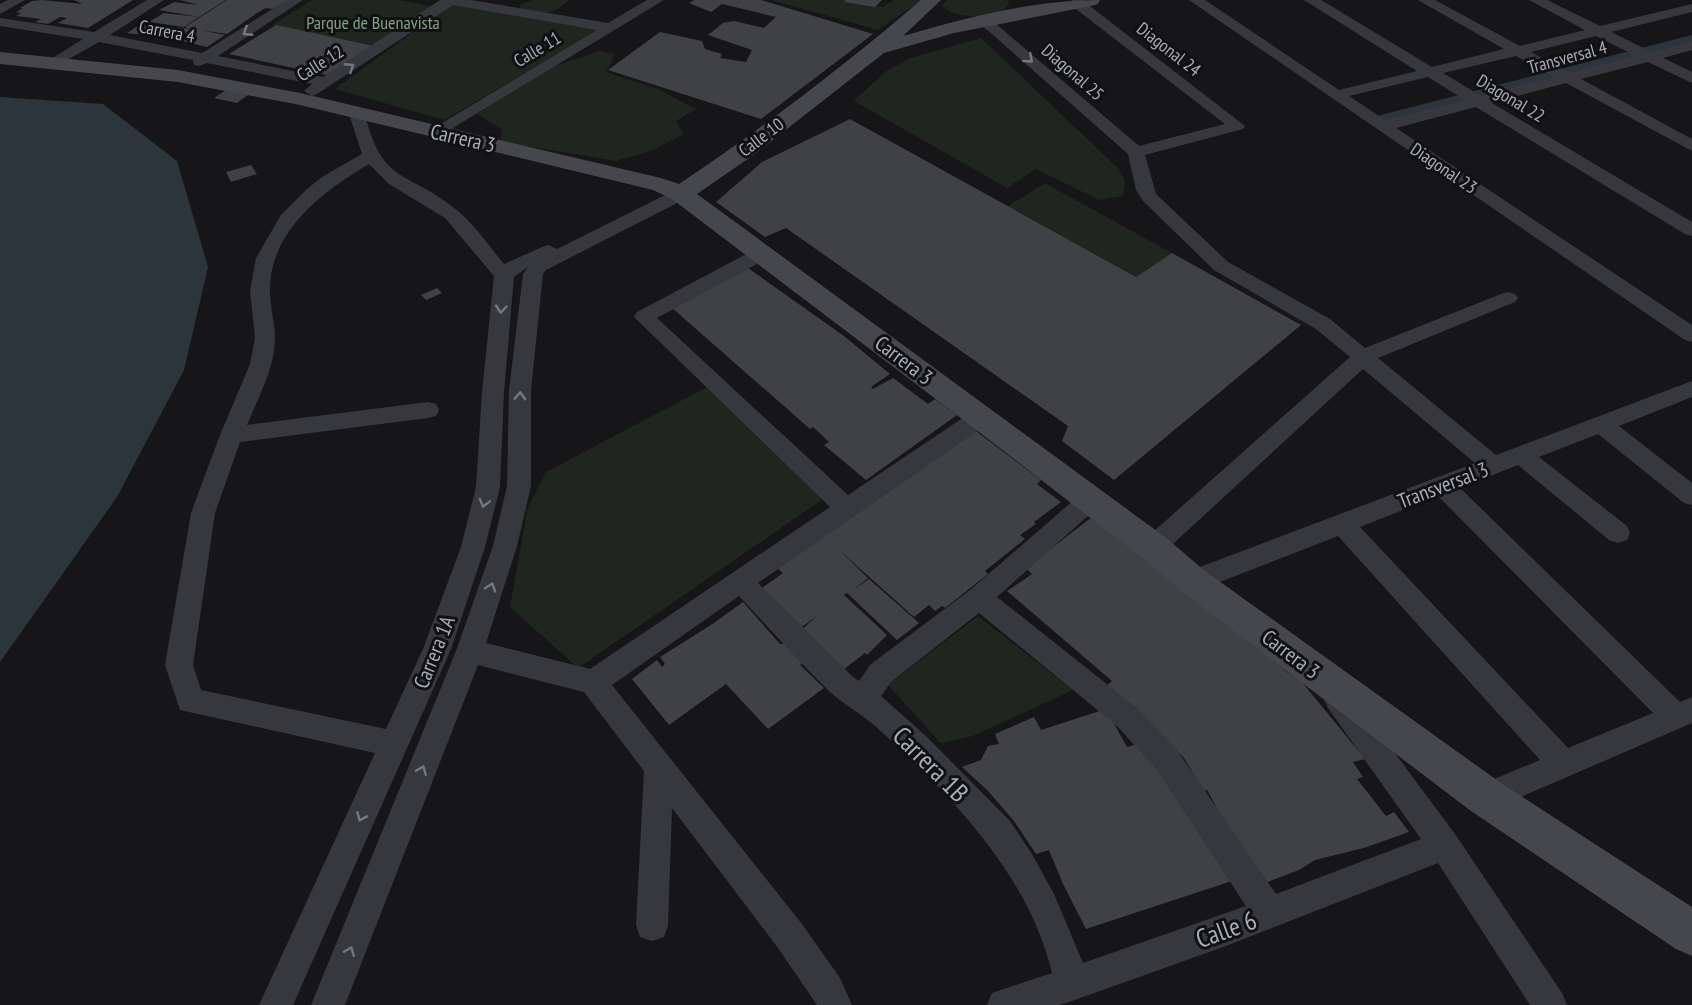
<svg xmlns="http://www.w3.org/2000/svg" width="1692" height="1005" font-family="'PT Sans Narrow',sans-serif">
  <rect width="100%" height="100%" fill="#161618"/>
  <g fill="#1e261f">
    <path d="M312,0H399L434,7L378,46L272,25Z"/>
    <path d="M532,0H569C550,17 543,14 520,10V5Z"/>
    <path d="M771,0H844V2L882,7L894,0H922L878,30Z"/>
    <path d="M947,0H1008L1009,4C999,20 954,20 942,6Z"/>
    <path d="M453,3L600,30L444,120L335,89Z"/>
    <path d="M981,38L1118,168L1125,182L1123,196L1099,200L1036,169L1007,188L854,101L885,72L910,58Z"/>
    <path d="M599,51L615,54L606,72L658,89L696,109L676,121L684,134L651,151L616,161L500,142L502,129L477,114L547,69Z"/>
    <path d="M1045,183L1172,253L1136,277L1008,206Z"/>
    <path d="M709,386L826,497L578,668L510,607L528,507L546,472Z"/>
    <path d="M978,616L1073,690L973,736L941,743L888,685Z"/>
  </g>
  <path fill="#2c353c" d="M0,97L103,104L177,161L208,267L184,370L117,497L0,662Z"/>
  <g fill="none" stroke-linecap="round" stroke-linejoin="round">
    <path fill="#2c353c" fill-rule="evenodd" d="M1692,35V45L1379,126L1373,125L1370,121L1373,117Z"/>
  </g>
  <g fill="#404145">
    <path d="M42,0L83,4L74,0H133L88,28L58,23L67,18L60,17L48,24L35,22L41,19L16,16L21,13L16,12L23,8H20L32,1Z"/>
    <path d="M180,0H226L199,17L159,10L174,2L198,5Z"/>
    <path d="M227,0H288L273,9L266,8L257,13L227,34L200,30L225,35L207,47L170,38L127,33L142,23L184,28L179,33L185,28L191,29L185,27Z"/>
    <path d="M694,0H761L873,34L761,119L608,70L660,32L702,41L705,49L722,54L720,58L746,62L752,50L708,35L723,23L734,21L764,28L776,17L722,4L711,12L689,3Z"/>
    <path d="M845,0H882L875,7L844,2Z"/>
    <path d="M164,13L199,17L184,27L149,22Z"/>
    <path d="M276,25L375,46L331,76L229,54Z"/>
    <path d="M226,90L248,95L237,103L214,98Z"/>
    <path d="M850,119L1136,277L1172,253L1301,325L1114,480L1062,441L1068,426L786,228L765,237L716,202L762,162Z"/>
    <path d="M251,165L257,174L231,182L226,172Z"/>
    <path d="M748,268L844,336L890,374L871,387L873,389L893,378L928,404L935,399L957,415L866,480L824,445L829,442L813,427L810,429L671,307Z"/>
    <path d="M437,288L442,293L426,300L421,295Z"/>
    <path d="M976,431L1041,480L1037,484L1061,502L1034,522L1036,524L1020,535L1025,539L985,571L988,574L945,608L942,606L935,611L929,605L914,617L838,549L868,578L853,590L869,579L919,623L897,640L847,593L844,595L887,635L867,655L865,653L844,669L800,631L817,616L796,631L758,591L783,573L776,567Z"/>
    <path d="M1092,517L1253,640L1288,673L1292,670L1365,759L1353,762L1363,777L1357,779L1386,816L1394,812L1409,832L1364,848L1315,860L1299,870L1259,885L1207,790L1204,791L1184,758L1158,732L1105,687L1112,681L1007,591L1032,574L1026,568Z"/>
    <path d="M743,602L780,644L788,643L806,661L800,665L824,688L768,729L726,684L669,725L632,679L657,660L662,667L665,664L660,657L714,623Z"/>
    <path d="M1106,709L1127,747L1138,744L1162,772L1180,805L1186,803L1235,880L1086,929L1063,884L1049,850L1036,854L1014,821L988,791L962,767L981,760L988,746L999,744L995,734L1034,717L1041,730Z"/>
  </g>
  <g fill="none" stroke-linecap="round" stroke-linejoin="round">
    <g fill="#37383d" fill-rule="evenodd">
      <path d="M8,0H25L0,14V4Z"/>
      <path d="M147,0H164L110,35L202,53L287,0H303L218,56L323,77L440,0H471L608,23L647,0H664L438,137L432,135L430,132L432,129L597,30L453,5L317,94L312,96L304,91L312,84L207,63L199,66L194,65L193,60L99,42L53,68L48,67L46,64L48,61L83,39L0,26V18L94,32Z"/>
      <path d="M1072,0H1082L1245,126L1243,129L1145,155L1156,194L1228,262L1330,319L1365,348L1501,294L1508,292L1515,294L1518,298L1515,302L1378,358L1496,455L1692,381V397L1619,426L1692,483V505L1684,503L1598,434L1539,457L1627,526L1630,533L1627,540L1618,543L1609,540L1518,465L1460,488L1680,702L1692,697V723L1486,812L1475,807L1471,797L1475,787L1540,760L1338,536L1202,589L1193,592L1184,589L1180,581L1184,573L1475,463L1363,369L1162,554L1153,557L1144,554L1141,547L1144,540L1350,357L1316,329L1214,270L1143,201L1136,190L1128,154L977,21L979,18H989L1139,146L1225,124L1072,6L1070,3ZM1438,496L1653,713L1568,748L1360,527Z"/>
      <path d="M1189,0H1205L1339,90L1417,71L1304,0H1321L1432,67L1504,49L1418,0H1435L1520,46L1585,30L1529,0H1547L1600,26L1692,4V12L1611,32L1651,52L1692,42V50L1663,58L1692,72V83L1648,62L1581,79L1692,139V151L1566,83L1492,103L1692,222V236L1685,234L1476,107L1396,128L1692,325V342L1685,340ZM1596,36L1636,56L1570,73L1531,52ZM1516,56L1554,77L1481,96L1443,73ZM1428,77L1465,100L1385,120L1349,96Z"/>
      <path d="M357,109L365,114C382,185 407,170 454,208C474,223 488,245 504,264L542,247L549,245L557,249L675,190H687L690,194L687,198L546,270L543,274L531,390V486L517,546L486,643L590,669L830,507L634,317L637,312L754,250H768L770,254L768,258L657,318L848,495L973,411L981,409L989,411L992,417L989,423L758,583L852,676L859,681L871,664L970,590L1082,493L1090,491L1098,493L1102,500L1098,507L997,597L1137,708L1177,750L1276,894L1421,839L1328,708L1324,699L1328,690L1338,686L1348,690L1455,834L1562,993L1567,1005H1530L1438,863L1226,946L1072,1001L1059,1005H987L992,993L1052,973C1029,874 947,791 874,725C860,713 843,704 830,692C798,661 769,628 739,596L612,685L802,924L840,978L852,1005H817L778,948L672,808L668,925L664,937L652,941L640,937L636,925L644,771L584,692L478,665L345,1005H311L456,651L493,546L507,486L509,390L523,274L528,267L514,277L504,392L500,487L485,547L451,649L293,1005H259L375,753L180,710L165,665L191,513L220,435L250,364L255,338L250,291L256,258L281,215L307,189L322,177L362,154L349,114ZM369,164L389,184L445,218L494,276L482,392L476,487L461,547L423,649L386,729L201,690L193,665L215,513L240,442L428,418L436,416L439,410L436,404L428,402L247,425C258,398 275,368 275,338C275,323 270,307 270,292C269,231 322,192 369,164ZM979,613L1117,726L1157,770L1246,906L1083,963L1054,894L1032,854L1010,821L927,737L881,696L891,682Z"/>
    </g>
    <path fill="#45474d" fill-rule="evenodd" d="M921,0H941L903,36C967,17 1034,0 1100,0L1098,4L1091,6L954,33L884,53L755,154L697,194L1165,537L1205,571L1501,783L1692,907V956L1676,949L1471,811L1181,591L1141,557L970,425L672,199L653,190L300,105L178,82L0,64V52L178,70L300,93L661,178L679,184C763,128 844,66 921,0Z"/>
  </g>
  <defs><path id="oneway-chevron" d="M-2-3.5L2.5 0L-2 3.5" fill="none" stroke-width="1.6" stroke-linecap="round" stroke-linejoin="round" transform="scale(1.5)"/></defs>
  <g stroke="#757881">
    <use href="#oneway-chevron" transform="translate(247 32) rotate(147)"/>
    <use href="#oneway-chevron" transform="translate(1029 59) rotate(41)"/>
    <use href="#oneway-chevron" transform="translate(350 67) rotate(-33)"/>
    <use href="#oneway-chevron" transform="translate(501 309) rotate(95)"/>
    <use href="#oneway-chevron" transform="translate(520 396) rotate(-88)"/>
    <use href="#oneway-chevron" transform="translate(484 503) rotate(104)"/>
    <use href="#oneway-chevron" transform="translate(491 587) rotate(-72)"/>
    <use href="#oneway-chevron" transform="translate(422 770) rotate(-68)"/>
    <use href="#oneway-chevron" transform="translate(361 817) rotate(114)"/>
    <use href="#oneway-chevron" transform="translate(350 951) rotate(-68)"/>
  </g>
  <g text-anchor="middle" dominant-baseline="central" stroke-width="6" stroke-linejoin="round" paint-order="stroke">
    <g font-size="18" fill="#7fa381" stroke="#111113">
      <text x="373" y="22">Parque de Buenavista</text>
    </g>
    <g font-size="18" fill="#a8adb8" stroke="#111113">
      <text transform="translate(167 31) rotate(11)">Carrera 4</text>
      <text transform="translate(537 49) rotate(-31)">Calle 11</text>
      <text transform="translate(1169 49) rotate(38)">Diagonal 24</text>
      <text transform="translate(1567 57) rotate(-15)">Transversal 4</text>
      <text transform="translate(320 63) rotate(-32)">Calle 12</text>
      <text transform="translate(1073 72) rotate(41)">Diagonal 25</text>
      <text transform="translate(1511 98) rotate(31)">Diagonal 22</text>
      <text transform="translate(761 137) rotate(-37)">Calle 10</text>
      <text transform="translate(1444 168) rotate(34)">Diagonal 23</text>
    </g>
    <g font-size="21" fill="#a8adb8" stroke="#111113">
      <text transform="translate(463 138) rotate(13)">Carrera 3</text>
      <text transform="translate(904 360) rotate(37)">Carrera 3</text>
      <text transform="translate(1443 485) rotate(-21)">Transversal 3</text>
      <text transform="translate(434 652) rotate(-68)">Carrera 1A</text>
      <text transform="translate(1291 654) rotate(37)">Carrera 3</text>
    </g>
    <g font-size="26" fill="#a8adb8" stroke="#111113">
      <text transform="translate(931 764) rotate(45)">Carrera 1B</text>
      <text transform="translate(1226 929) rotate(-20)">Calle 6</text>
    </g>
  </g>
</svg>
